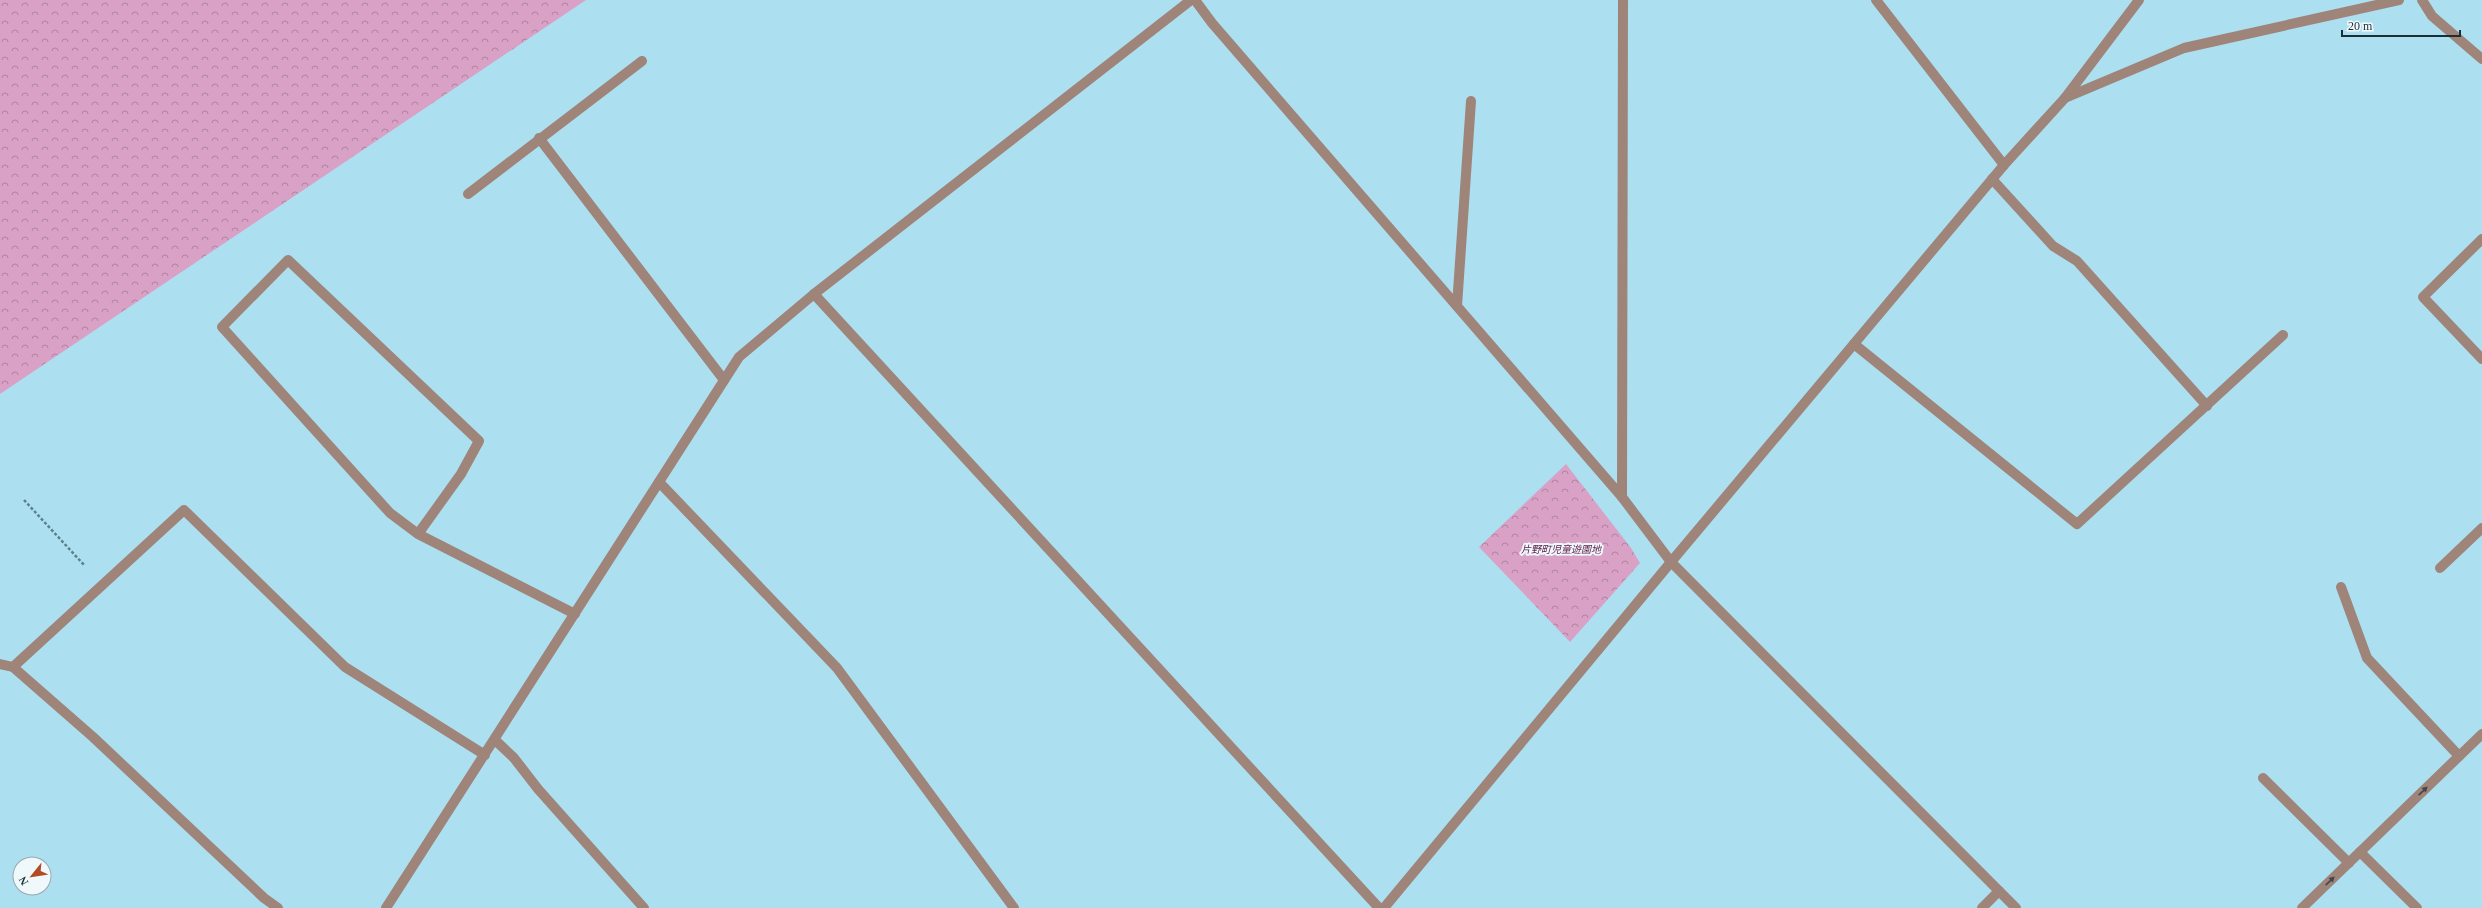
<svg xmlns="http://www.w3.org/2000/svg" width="2482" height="908" font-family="'Times New Roman','Noto Sans JP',serif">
  <defs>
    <pattern id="forest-crowns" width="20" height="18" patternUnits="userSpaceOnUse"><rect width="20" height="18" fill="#d8a1c5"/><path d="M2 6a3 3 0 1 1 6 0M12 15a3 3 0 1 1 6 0" fill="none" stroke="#ae84a1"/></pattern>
  </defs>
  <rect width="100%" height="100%" fill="#ace0f1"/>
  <g fill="url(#forest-crowns)">
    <path d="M0,0H586L0,394Z"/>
    <path d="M1566,464L1631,548L1640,563L1570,642L1479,547Z"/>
  </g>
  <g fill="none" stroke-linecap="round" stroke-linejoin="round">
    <path stroke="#5e808c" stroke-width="2.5" stroke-dasharray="3 2" stroke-linecap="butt" d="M24,500L85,566"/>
    <g stroke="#9f847a" stroke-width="10">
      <path d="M1195,0L1212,23L1622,497L1671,562L2016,908"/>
      <path d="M1876,0L2004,165"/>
      <path d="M2422,0L2432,16L2482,59"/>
      <path d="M2065,98L2184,48L2399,0"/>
      <path d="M539,138L724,380"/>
      <path d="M1992,179L2053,246L2077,261L2207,406"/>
      <path d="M468,194L642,61"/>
      <path d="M2482,239L2423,297L2482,359"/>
      <path d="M814,294L1379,908"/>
      <path d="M1457,306L1471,101"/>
      <path d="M1854,344L2077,524L2283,335"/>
      <path d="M659,482L837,668L1014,908"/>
      <path d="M1622,497L1623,0"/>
      <path d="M418,534L461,474L479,441L288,260L222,327L390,513L418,534L575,614"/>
      <path d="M2440,568L2482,528"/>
      <path d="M2341,587L2367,658L2459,756"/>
      <path d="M0,664L13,667"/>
      <path d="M495,740L514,758L538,789L644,908"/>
      <path d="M2263,778L2349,863"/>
      <path d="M2360,852L2417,908"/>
      <path d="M278,908L264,898L93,737L13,667L184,510L345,667L485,755"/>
      <path d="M386,908L739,357L814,294L1191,0"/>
      <path d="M1384,908L1671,562L2004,165L2065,98L2139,0"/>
      <path d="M1982,908L1999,891"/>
      <path d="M2302,908L2482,734"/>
    </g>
  </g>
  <defs><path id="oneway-solid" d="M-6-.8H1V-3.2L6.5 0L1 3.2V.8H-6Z"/></defs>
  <g fill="#42484a">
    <use href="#oneway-solid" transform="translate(2423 791) rotate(-44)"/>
    <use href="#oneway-solid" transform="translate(2330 881) rotate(-44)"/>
  </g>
  <g text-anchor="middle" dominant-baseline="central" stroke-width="4" stroke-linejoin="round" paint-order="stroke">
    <g font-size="10" font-style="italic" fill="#642252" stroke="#eff9fc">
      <text x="1561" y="549">片野町児童遊園地</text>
    </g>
  </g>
  <g transform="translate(32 876) rotate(240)"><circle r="19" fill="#eff9fc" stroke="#9aa8ac"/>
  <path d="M0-3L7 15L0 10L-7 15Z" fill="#b24b24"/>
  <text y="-6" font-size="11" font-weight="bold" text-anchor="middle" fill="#1a2e35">N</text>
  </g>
  <path d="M2342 30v6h118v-6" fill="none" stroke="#1a2e35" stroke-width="2"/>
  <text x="2348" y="30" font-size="12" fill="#1a2e35" stroke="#eff9fc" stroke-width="3" paint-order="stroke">20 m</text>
</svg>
